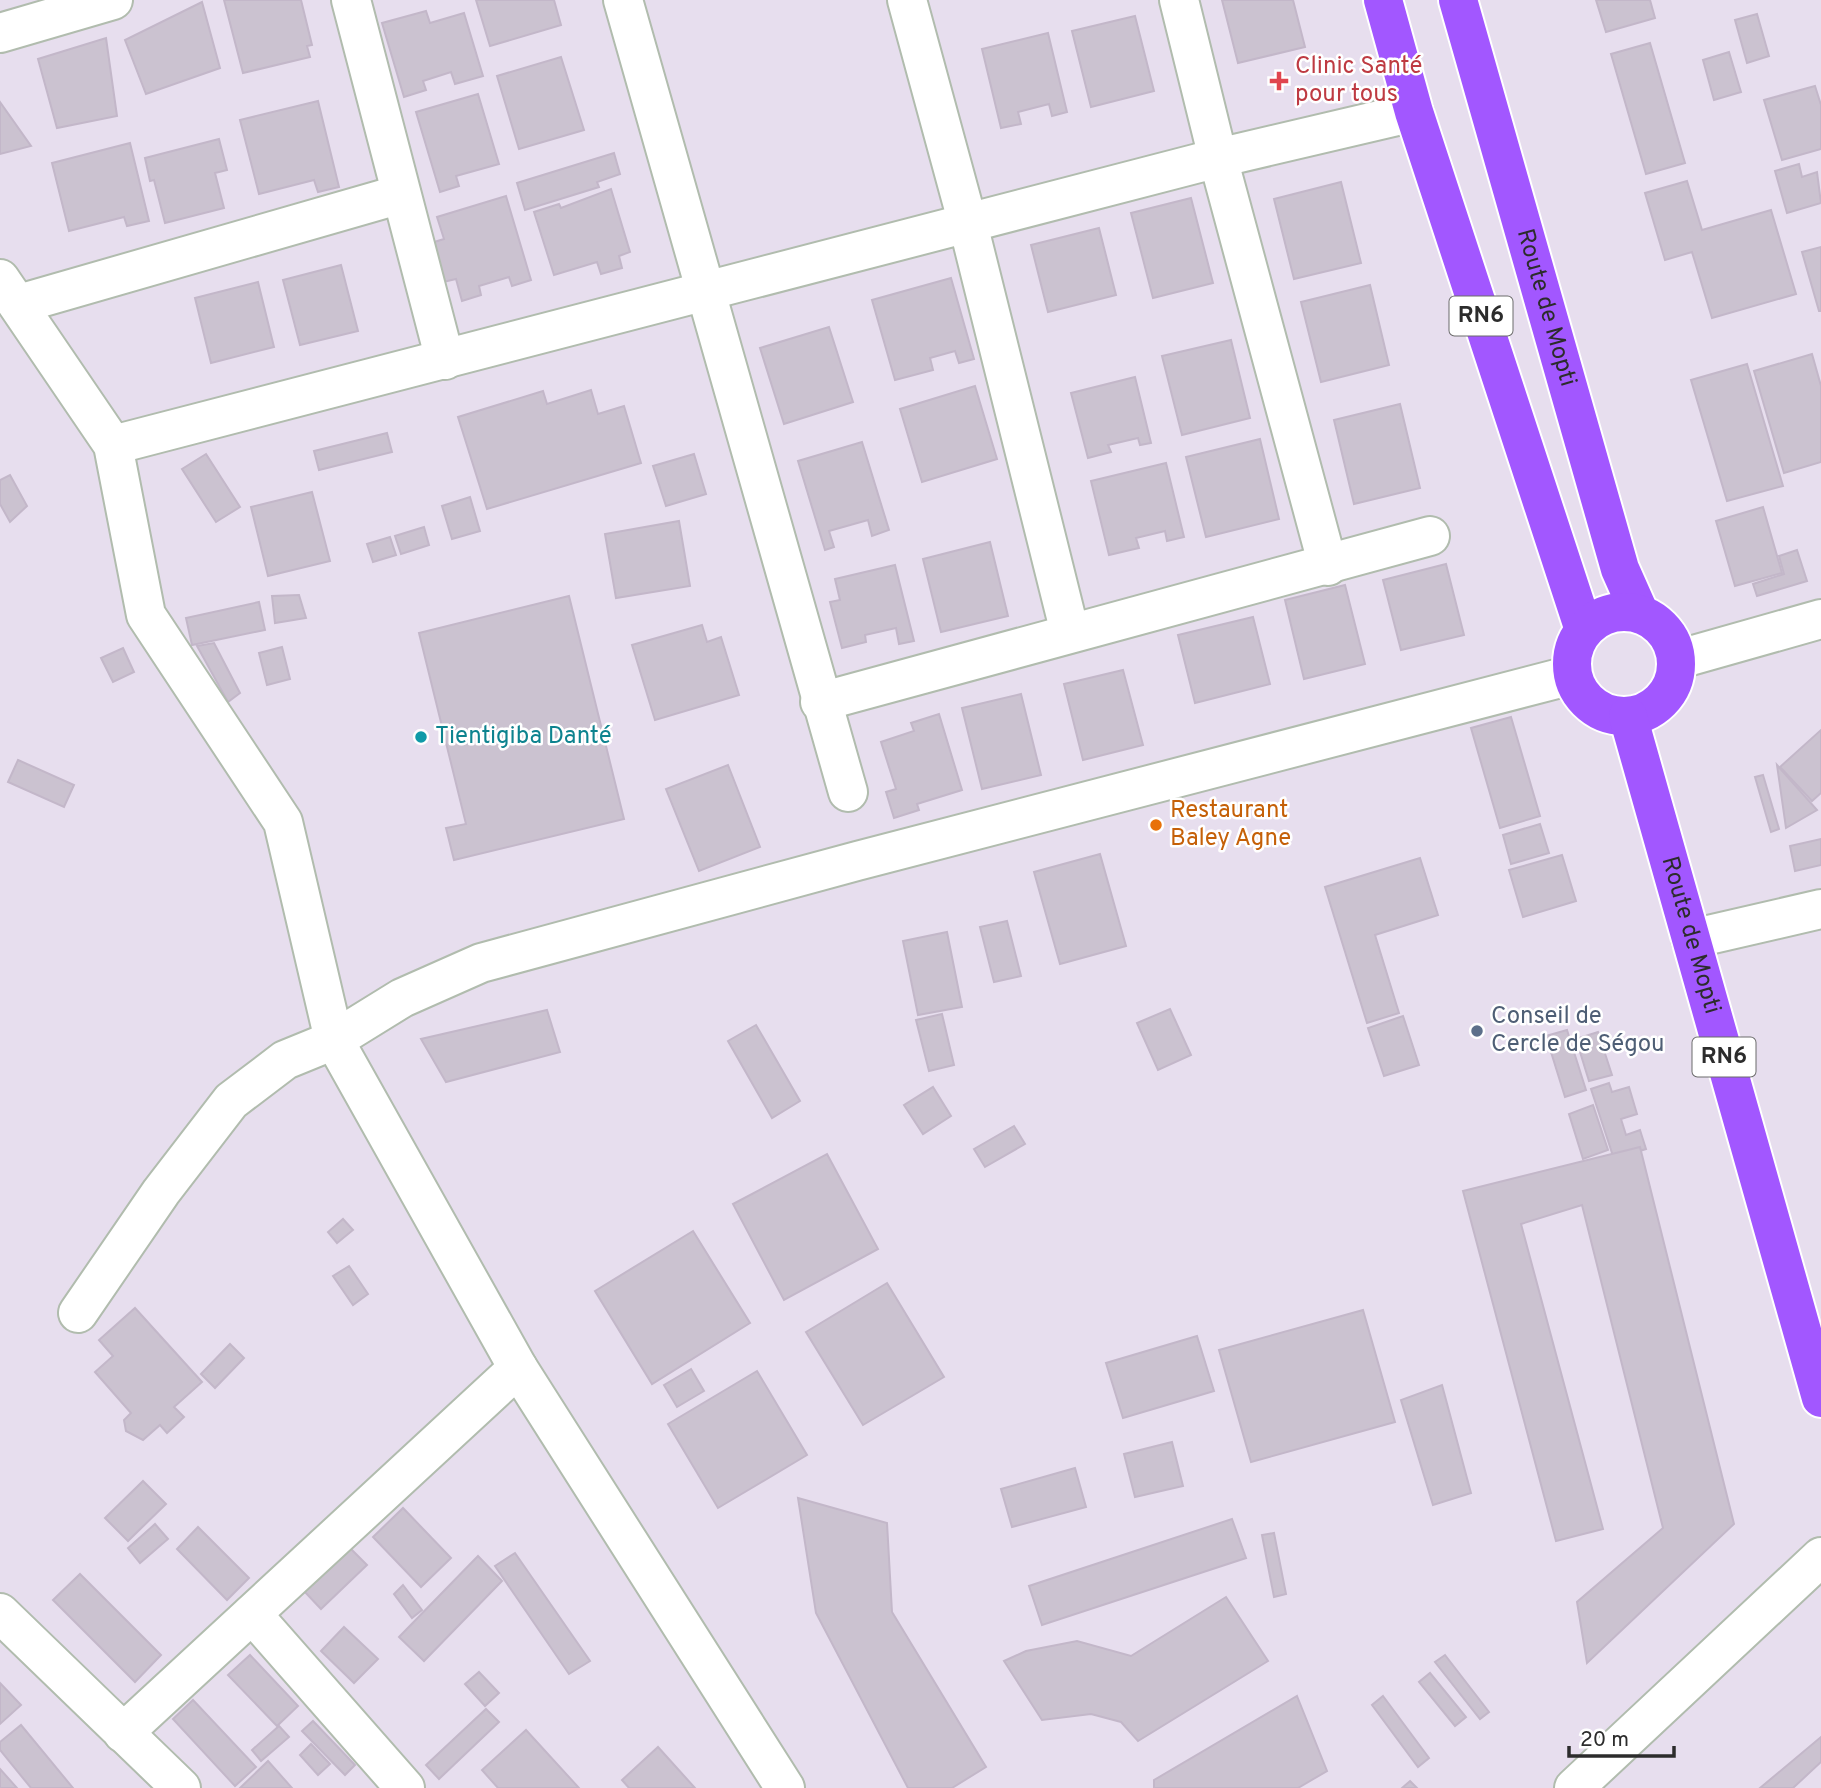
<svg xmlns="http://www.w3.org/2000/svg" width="1821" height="1788" font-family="Overpass,sans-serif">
  <rect width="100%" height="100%" fill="#e7deee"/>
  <g fill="#cbc2d0" stroke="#c3b7c9" stroke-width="2">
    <path d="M224,0H301L312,45L307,46L310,57L243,73Z"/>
    <path d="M476,0H554L561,25L490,46Z"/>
    <path d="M1222,0H1293L1305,47L1238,63Z"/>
    <path d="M1596,0H1650L1655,18L1606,32Z"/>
    <path d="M202,2L220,68L146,94L125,40Z"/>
    <path d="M426,11L430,23L464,13L483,76L455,84L451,72L423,81L426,90L404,97L382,23Z"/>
    <path d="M1757,14L1769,56L1747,63L1735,20Z"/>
    <path d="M1135,16L1154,91L1091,107L1072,31Z"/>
    <path d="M1048,33L1067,112L1052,116L1049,104L1018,112L1021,124L1001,128L982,49Z"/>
    <path d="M106,38L117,116L57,128L38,59Z"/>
    <path d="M1650,43L1685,163L1646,174L1611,54Z"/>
    <path d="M1729,52L1741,92L1714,100L1703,60Z"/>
    <path d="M561,57L584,130L519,149L497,76Z"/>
    <path d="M1815,86L1821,105V149L1782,160L1764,100Z"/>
    <path d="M478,94L499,164L456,176L459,186L440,192L416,112Z"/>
    <path d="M318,101L339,187L318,192L314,180L259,194L240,120Z"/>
    <path d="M0,102L31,146L0,154Z"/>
    <path d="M219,139L227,170L215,173L224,208L165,223L154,180L150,181L145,158Z"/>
    <path d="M130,143L149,221L127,226L124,217L69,231L52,163Z"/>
    <path d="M614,153L620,174L597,182L599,187L525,210L517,183Z"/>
    <path d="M1799,164L1802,177L1817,172L1821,203L1787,213L1775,171Z"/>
    <path d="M1687,181L1702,230L1771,210L1796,294L1712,318L1692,252L1665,260L1645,193Z"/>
    <path d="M1341,182L1361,263L1294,279L1274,199Z"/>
    <path d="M611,189L630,252L619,256L622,268L601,274L597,262L554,275L534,212L559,204L561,208Z"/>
    <path d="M506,196L531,280L512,286L509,277L479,286L481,295L462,301L456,279L443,282L431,243L444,239L437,217Z"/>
    <path d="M1191,198L1213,283L1153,298L1131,213Z"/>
    <path d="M1099,228L1116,295L1048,312L1031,245Z"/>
    <path d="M1821,247V311H1819L1802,252Z"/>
    <path d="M341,265L358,331L300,345L283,280Z"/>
    <path d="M951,278L974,359L959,363L955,351L930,358L933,370L895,380L872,300Z"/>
    <path d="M258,282L274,347L211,363L195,298Z"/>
    <path d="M1370,285L1389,365L1321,382L1301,302Z"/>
    <path d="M829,327L853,402L784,424L760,348Z"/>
    <path d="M1231,340L1250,418L1182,435L1162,356Z"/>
    <path d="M1812,354L1821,386V462L1784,473L1754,371Z"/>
    <path d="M1747,364L1783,486L1727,501L1691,380Z"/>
    <path d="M1135,377L1151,443L1140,445L1138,438L1108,445L1111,452L1088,458L1071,393Z"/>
    <path d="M975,386L997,459L922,482L900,409Z"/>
    <path d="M591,390L598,414L624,406L641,463L487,509L458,417L543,391L547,404Z"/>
    <path d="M1400,404L1420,488L1354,504L1334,420Z"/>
    <path d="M387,433L392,452L319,470L314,451Z"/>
    <path d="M1260,439L1279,519L1206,537L1186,457Z"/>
    <path d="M862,442L889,530L872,536L868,520L829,531L834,547L825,550L798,461Z"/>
    <path d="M206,454L240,507L216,522L182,469Z"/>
    <path d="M694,454L706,494L666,506L653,466Z"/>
    <path d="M1166,463L1184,537L1167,541L1165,531L1136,538L1139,548L1109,555L1091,481Z"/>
    <path d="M10,475L27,506L10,522L0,504V480Z"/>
    <path d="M312,492L330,561L268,576L251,507Z"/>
    <path d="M470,497L480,531L452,539L442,506Z"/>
    <path d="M1763,507L1782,573L1735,586L1716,521Z"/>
    <path d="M679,521L690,586L616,598L605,534Z"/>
    <path d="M424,527L429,545L401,554L395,536Z"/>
    <path d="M390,537L396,555L373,562L367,544Z"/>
    <path d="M990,542L1008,616L941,632L923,559Z"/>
    <path d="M1797,550L1807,581L1757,596L1753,584L1784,574L1779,556Z"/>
    <path d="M1446,564L1464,635L1401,650L1383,580Z"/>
    <path d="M895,565L914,641L899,644L896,628L865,635L866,642L842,648L830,602L840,600L835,579Z"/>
    <path d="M1345,585L1365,664L1304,679L1285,600Z"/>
    <path d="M299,595L306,618L275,623L272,596Z"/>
    <path d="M569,596L624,819L454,860L446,828L466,824L419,633Z"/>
    <path d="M259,602L265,630L192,645L186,618Z"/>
    <path d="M1253,617L1270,684L1195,703L1178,635Z"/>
    <path d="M702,625L707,642L721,637L739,695L655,720L632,645Z"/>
    <path d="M214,643L240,693L228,702L197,646Z"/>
    <path d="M282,647L290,679L267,685L259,653Z"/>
    <path d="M123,648L134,672L113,682L101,658Z"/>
    <path d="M1123,670L1143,745L1083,760L1064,684Z"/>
    <path d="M1021,694L1041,775L982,789L962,708Z"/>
    <path d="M939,714L962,790L917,804L919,810L894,818L886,792L896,789L881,742L914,731L911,723Z"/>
    <path d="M1511,717L1540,816L1500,828L1471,728Z"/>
    <path d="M1821,730V793L1812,801L1780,767Z"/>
    <path d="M18,760L74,785L64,807L8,782Z"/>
    <path d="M728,765L760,847L699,871L666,789Z"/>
    <path d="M1777,765L1817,810L1786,828Z"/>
    <path d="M1763,775L1779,829L1771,832L1755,777Z"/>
    <path d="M1540,824L1549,853L1511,864L1503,835Z"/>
    <path d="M1821,839V865L1795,871L1790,846Z"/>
    <path d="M1100,854L1126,946L1060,964L1034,872Z"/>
    <path d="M1562,855L1576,901L1523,917L1509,870Z"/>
    <path d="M1420,858L1438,915L1375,935L1399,1013L1367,1023L1325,887Z"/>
    <path d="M1007,921L1021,976L994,982L980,927Z"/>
    <path d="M947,932L962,1007L918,1015L903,941Z"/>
    <path d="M1170,1009L1191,1055L1158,1070L1137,1023Z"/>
    <path d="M547,1010L560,1052L446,1082L421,1039Z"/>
    <path d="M942,1014L954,1065L929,1071L916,1020Z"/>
    <path d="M1403,1016L1419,1065L1384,1076L1368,1028Z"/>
    <path d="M756,1025L800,1101L772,1118L728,1041Z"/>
    <path d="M1567,1030L1586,1090L1565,1097L1546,1036Z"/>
    <path d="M1598,1032L1612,1075L1589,1081L1576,1039Z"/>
    <path d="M1609,1083L1612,1092L1629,1087L1637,1114L1621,1119L1626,1135L1640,1130L1646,1149L1614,1159L1591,1089Z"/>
    <path d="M933,1087L951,1116L923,1134L904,1105Z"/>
    <path d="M1593,1105L1608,1150L1583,1159L1569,1114Z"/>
    <path d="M1014,1126L1025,1144L985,1167L974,1149Z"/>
    <path d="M1640,1147L1734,1524L1587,1663L1577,1602L1663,1528L1582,1205L1521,1224L1603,1529L1556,1541L1463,1191Z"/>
    <path d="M827,1154L878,1249L784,1300L733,1204Z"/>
    <path d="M343,1219L353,1230L337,1243L328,1232Z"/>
    <path d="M693,1231L750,1323L652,1384L595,1291Z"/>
    <path d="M349,1266L368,1294L353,1305L333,1276Z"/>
    <path d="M887,1283L944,1377L863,1425L806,1332Z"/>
    <path d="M135,1308L202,1382L174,1407L184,1417L167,1433L160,1425L143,1440L126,1431L124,1420L131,1413L95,1372L113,1356L99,1340Z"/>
    <path d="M1363,1310L1395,1422L1251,1462L1219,1350Z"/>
    <path d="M1197,1336L1214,1391L1123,1418L1106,1363Z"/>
    <path d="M230,1344L244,1358L215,1388L201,1374Z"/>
    <path d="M691,1369L704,1391L677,1407L664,1385Z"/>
    <path d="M757,1371L807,1455L718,1508L668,1424Z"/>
    <path d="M1442,1385L1471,1493L1433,1505L1401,1400Z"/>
    <path d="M1172,1442L1183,1486L1135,1497L1124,1454Z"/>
    <path d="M1075,1468L1086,1507L1012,1527L1001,1489Z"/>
    <path d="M143,1481L166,1504L128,1541L105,1518Z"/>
    <path d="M798,1498L887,1523L892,1612L986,1767L952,1788H908L816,1613Z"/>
    <path d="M403,1508L451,1558L421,1587L373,1537Z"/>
    <path d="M1232,1519L1246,1558L1042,1625L1029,1586Z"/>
    <path d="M155,1524L168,1539L140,1563L128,1548Z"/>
    <path d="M198,1527L249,1578L227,1600L177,1549Z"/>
    <path d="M1274,1533L1286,1594L1274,1597L1262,1535Z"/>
    <path d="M350,1548L367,1565L321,1609L304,1591Z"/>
    <path d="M515,1553L590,1661L569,1674L495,1566Z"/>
    <path d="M478,1556L502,1581L424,1661L399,1637Z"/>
    <path d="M80,1574L161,1655L135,1682L53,1600Z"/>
    <path d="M403,1585L422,1610L412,1618L394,1594Z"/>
    <path d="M1226,1597L1268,1661L1138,1741L1121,1722L1091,1714L1042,1720L1004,1661L1026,1651L1077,1641L1131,1656Z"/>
    <path d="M344,1627L378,1659L354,1683L321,1651Z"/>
    <path d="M250,1655L298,1706L277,1726L228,1675Z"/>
    <path d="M1445,1655L1489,1712L1480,1719L1435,1662Z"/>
    <path d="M479,1672L499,1693L485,1706L465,1684Z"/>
    <path d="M1430,1673L1466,1717L1455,1726L1419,1682Z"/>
    <path d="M0,1683L21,1705L0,1724Z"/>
    <path d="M1297,1696L1327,1771L1298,1788H1154V1780Z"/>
    <path d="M1383,1696L1429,1758L1418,1767L1372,1705Z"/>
    <path d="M193,1700L256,1767L235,1786L173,1719Z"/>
    <path d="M486,1709L499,1722L439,1779L426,1765Z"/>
    <path d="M313,1721L355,1765L345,1775L302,1731Z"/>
    <path d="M21,1725L73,1788H31L0,1750V1742Z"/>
    <path d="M279,1726L289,1737L261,1761L252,1750Z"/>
    <path d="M526,1730L579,1788H498L482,1770Z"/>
    <path d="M1821,1737V1762L1793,1788H1760Z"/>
    <path d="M311,1744L330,1764L318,1775L300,1755Z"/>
    <path d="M658,1747L695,1788H629L622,1780Z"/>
    <path d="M268,1761L292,1788H240Z"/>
    <path d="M0,1769L17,1788H0Z"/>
    <path d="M1410,1781L1417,1788H1402Z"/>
  </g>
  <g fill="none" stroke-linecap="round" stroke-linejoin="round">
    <defs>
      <g id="street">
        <path d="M351,0L445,360"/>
        <path d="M623,0L848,792"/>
        <path d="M907,0L968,224L1070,633"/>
        <path d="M1179,0L1218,158L1328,566"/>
        <path d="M0,33L113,0"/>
        <path d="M0,279L113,445L146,615L283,822L334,1040L518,1368L785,1788"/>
        <path d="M19,304L401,194"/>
        <path d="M113,445L1218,158L1414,112"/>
        <path d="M1676,660L1821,619"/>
        <path d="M820,702L1430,536"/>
        <path d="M1691,939L1821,909"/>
        <path d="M78,1313L161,1192L231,1101L285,1060L334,1040L402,998L481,963L857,861L1572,675"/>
        <path d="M0,1613L181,1788"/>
        <path d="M252,1614L405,1788"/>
        <path d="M123,1733L518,1368"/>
        <path d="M1574,1788L1821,1557"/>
      </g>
      <g id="highway">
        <path d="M1383,0L1414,112L1584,630"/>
        <path id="s1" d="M1458,0L1620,569L1640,614"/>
        <circle cx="1624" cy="664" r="52"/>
        <path id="s2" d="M1628,716L1821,1398"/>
      </g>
    </defs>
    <use href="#street" stroke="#b1bcae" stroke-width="42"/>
    <use href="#highway" stroke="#fff" stroke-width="42"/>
    <use href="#street" stroke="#fff" stroke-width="38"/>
    <use href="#highway" stroke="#a257ff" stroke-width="38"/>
  </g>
  <path fill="#e0444e" stroke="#fff" stroke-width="2.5" d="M1275.5 70.5h7v7h7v7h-7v7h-7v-7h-7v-7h7z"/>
  <circle fill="#0f9aa8" stroke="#fff" stroke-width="2.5" cx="421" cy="737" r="7"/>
  <circle fill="#e8710a" stroke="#fff" stroke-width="2.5" cx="1156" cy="825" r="7"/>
  <circle fill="#5c6f8a" stroke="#fff" stroke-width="2.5" cx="1477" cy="1031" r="7"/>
  <g text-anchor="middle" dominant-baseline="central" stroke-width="5" stroke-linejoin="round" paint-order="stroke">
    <g fill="#fff" stroke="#6b6b6b" stroke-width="2">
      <rect x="1449.5" y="296.5" width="63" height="39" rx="5"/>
      <rect x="1692.5" y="1037.5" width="63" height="39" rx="5"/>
    </g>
    <g font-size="23" font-weight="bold" fill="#2c2c2c">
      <text x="1481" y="316">RN6</text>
      <text x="1724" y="1057">RN6</text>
    </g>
    <g font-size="24" fill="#be3a42" stroke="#fff" text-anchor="start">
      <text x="1295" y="67">Clinic Santé<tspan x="1295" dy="28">pour tous</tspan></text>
    </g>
    <g font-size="24" fill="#2c2c2c" stroke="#fff">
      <text stroke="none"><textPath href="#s1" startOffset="320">Route de Mopti</textPath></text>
      <text stroke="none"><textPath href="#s2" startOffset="228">Route de Mopti</textPath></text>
    </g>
    <g font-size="24" fill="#0d838f" stroke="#fff" text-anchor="start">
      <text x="435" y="737">Tientigiba Danté</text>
    </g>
    <g font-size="24" fill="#c56008" stroke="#fff" text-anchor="start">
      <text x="1170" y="811">Restaurant<tspan x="1170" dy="28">Baley Agne</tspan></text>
    </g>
    <g font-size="24" fill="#4e5e75" stroke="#fff" text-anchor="start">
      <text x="1491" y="1017">Conseil de<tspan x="1491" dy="28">Cercle de Ségou</tspan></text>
    </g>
  </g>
  <path d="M1569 1746v10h105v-10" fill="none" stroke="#2c2c2c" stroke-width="3.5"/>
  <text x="1580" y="1746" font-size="21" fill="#2c2c2c" stroke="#ffffff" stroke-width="5" paint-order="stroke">20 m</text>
</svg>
